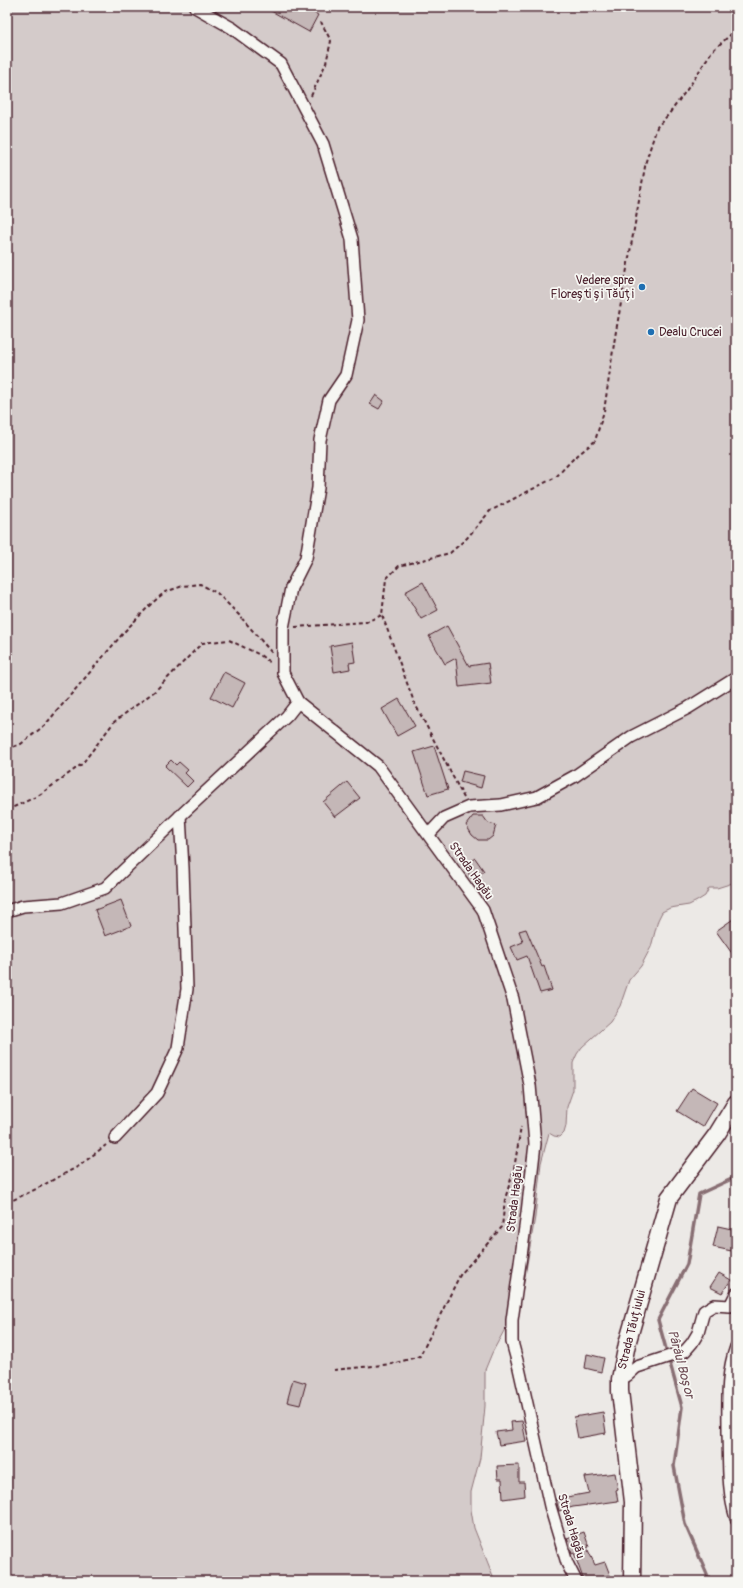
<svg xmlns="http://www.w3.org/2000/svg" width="743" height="1588" font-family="Pangolin,sans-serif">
  <rect width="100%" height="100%" fill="#ece9e6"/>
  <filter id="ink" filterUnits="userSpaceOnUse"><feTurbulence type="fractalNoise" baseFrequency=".025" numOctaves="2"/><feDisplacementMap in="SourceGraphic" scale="8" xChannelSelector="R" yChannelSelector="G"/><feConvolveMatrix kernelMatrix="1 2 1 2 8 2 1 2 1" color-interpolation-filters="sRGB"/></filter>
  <g filter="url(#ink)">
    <path fill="#d4cbca" stroke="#8f757a" d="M7,7H736V882L717,888H709L705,896L697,901L689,905L670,908L662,912L658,920L651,947L641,966L629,980L620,1006L610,1022L582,1047L577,1054L573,1063V1090L567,1107L566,1126L564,1133L560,1137L554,1136L549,1133L541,1163L535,1217L523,1288L518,1305L492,1353L485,1370V1406L480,1458L471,1492V1510L474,1528L495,1581H7Z"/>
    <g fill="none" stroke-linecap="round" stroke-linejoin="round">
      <path stroke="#886e73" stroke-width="3.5" d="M710,1581L685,1524L674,1466L682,1407L658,1320L687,1264L699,1194L736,1177"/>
    </g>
    <g fill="#c4b7b7" stroke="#4a1f2b">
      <path d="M264,7H304L318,15L309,32Z"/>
      <path d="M376,395L384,401L379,409L370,404Z"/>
      <path d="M423,582L438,610L421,619L405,592Z"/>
      <path d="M447,626L469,666L488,663L491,683L459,687L456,658L445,664L429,636Z"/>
      <path d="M352,642L355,662L349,663L350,669L334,672L330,646Z"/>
      <path d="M224,672L245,683L232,708L211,697Z"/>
      <path d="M399,699L415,726L397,736L382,709Z"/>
      <path d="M434,746L448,789L428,795L414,752Z"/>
      <path d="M171,760L176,765L179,762L188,770L185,773L193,781L187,787L165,766Z"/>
      <path d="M463,771L484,776L481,788L460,782Z"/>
      <path d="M347,782L360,798L335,817L323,802Z"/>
      <path d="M473,816H483L488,823L496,825L493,836L488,840H478L472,835L466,825Z"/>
      <path d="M475,858L484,871L472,879L464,866Z"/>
      <path d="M121,900L131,926L105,936L95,910Z"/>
      <path d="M736,917V959L716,931Z"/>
      <path d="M526,929L542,967L544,966L552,990L540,993L527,956L517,960L511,947L523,942L519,931Z"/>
      <path d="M692,1088L717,1103L703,1127L677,1111Z"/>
      <path d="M718,1226L736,1230V1252L713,1247Z"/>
      <path d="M719,1273L731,1280L722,1293L710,1287Z"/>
      <path d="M587,1354L604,1358L601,1372L585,1368Z"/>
      <path d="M293,1379L306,1383L300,1405L287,1402Z"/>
      <path d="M603,1412L606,1433L578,1438L574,1417Z"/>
      <path d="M522,1421L526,1441L499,1445L496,1432L512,1430L511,1422Z"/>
      <path d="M519,1465V1482H524L525,1496L503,1499L502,1479H498L497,1466Z"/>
      <path d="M615,1473L618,1489L616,1490L618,1501L573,1507L559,1511L556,1499L589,1493L585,1477Z"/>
      <path d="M584,1532L589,1547L587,1548L595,1565L605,1562L610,1575L591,1581H584L574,1553L572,1554L567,1538Z"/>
    </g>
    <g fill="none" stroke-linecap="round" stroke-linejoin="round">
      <defs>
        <g id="street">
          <path d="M195,7L232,28L281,64L323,144L352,239L358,320L346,375L329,400L320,440L318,488L306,558L291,588L283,628V673L298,702L378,766L483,910L513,999L530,1085L535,1144L527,1213L512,1320V1342L519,1368L550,1506L567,1563L576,1581"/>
          <path d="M429,834L444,818L469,807L501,805L537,797L575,776L631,737L688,708L736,678"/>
          <path d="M7,911L23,906L62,903L105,888L180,816L287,716L298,702"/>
          <path d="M115,1138L157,1093L178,1048L187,989L183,868L180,816"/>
          <path d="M736,1347C726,1374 728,1404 728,1433C729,1461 727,1490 736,1518"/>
          <path d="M620,1379C629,1377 631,1371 637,1367L685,1351L692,1343L698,1333L704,1311L714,1305L730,1306L736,1294"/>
        </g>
        <path id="secondary" d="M632,1581L633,1502L620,1391V1379L627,1344L669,1198L717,1134L736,1103"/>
      </defs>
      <use href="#street" stroke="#4a1f2b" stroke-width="14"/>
      <use href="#secondary" stroke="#4a1f2b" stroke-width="19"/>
      <g stroke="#4a1f2b" stroke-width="2" stroke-dasharray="4 3" stroke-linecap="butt">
        <path d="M311,96L326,63L331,41L321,22"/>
        <path d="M295,627L366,622L382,615"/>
        <path d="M7,749L21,744L45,725L125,631L151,604L165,592L183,586L200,584L217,593L239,615L272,653"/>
        <path d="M464,798L414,702L382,615L386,579L399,566L450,553L467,538L490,511L556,477L573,459L595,441L604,411L615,337L646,161L657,127L669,114L691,84L712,51L736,30"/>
        <path d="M7,810L38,796L82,764L114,722L155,691L202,643L229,640L260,655L271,663"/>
        <path d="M7,1203L36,1189L79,1166L106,1145"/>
        <path d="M334,1370L392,1364L420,1356L460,1275L502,1227L505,1199L514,1169L521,1127"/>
      </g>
      <use href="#street" stroke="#f6f6f2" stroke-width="11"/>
      <use href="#secondary" stroke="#f6f6f2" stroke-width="16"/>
    </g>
  </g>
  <g fill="#1f6fb2" stroke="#f6f6f2" stroke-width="1.5">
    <circle cx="642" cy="287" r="4"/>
    <circle cx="651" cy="332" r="4"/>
  </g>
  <g text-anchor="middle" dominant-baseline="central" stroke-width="3.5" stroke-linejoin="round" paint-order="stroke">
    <g font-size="12" fill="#4a1f2b" stroke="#f6f6f2" text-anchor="end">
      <text x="634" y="280">Vedere spre<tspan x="634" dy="14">Florești și Tăuți</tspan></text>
      <text x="659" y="332" text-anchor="start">Dealu Crucei</text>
    </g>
    <g font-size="12" fill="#4a1f2b" stroke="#f6f6f2">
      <text transform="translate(471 871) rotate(55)">Strada Hagău</text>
      <text transform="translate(515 1199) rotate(-83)">Strada Hagău</text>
      <text transform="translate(632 1330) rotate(-76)">Strada Tăuțiului</text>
      <text transform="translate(571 1526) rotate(73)">Strada Hagău</text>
    </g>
    <g font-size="13" font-style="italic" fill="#6e4d55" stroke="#f6f6f2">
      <text transform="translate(681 1364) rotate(75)">Pârâul Boșor</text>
    </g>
  </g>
  <rect width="743" height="1588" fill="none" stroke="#f6f6f2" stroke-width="24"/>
  <rect x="12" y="12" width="719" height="1564" fill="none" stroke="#4a1f2b" stroke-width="1.5" filter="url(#ink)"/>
</svg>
